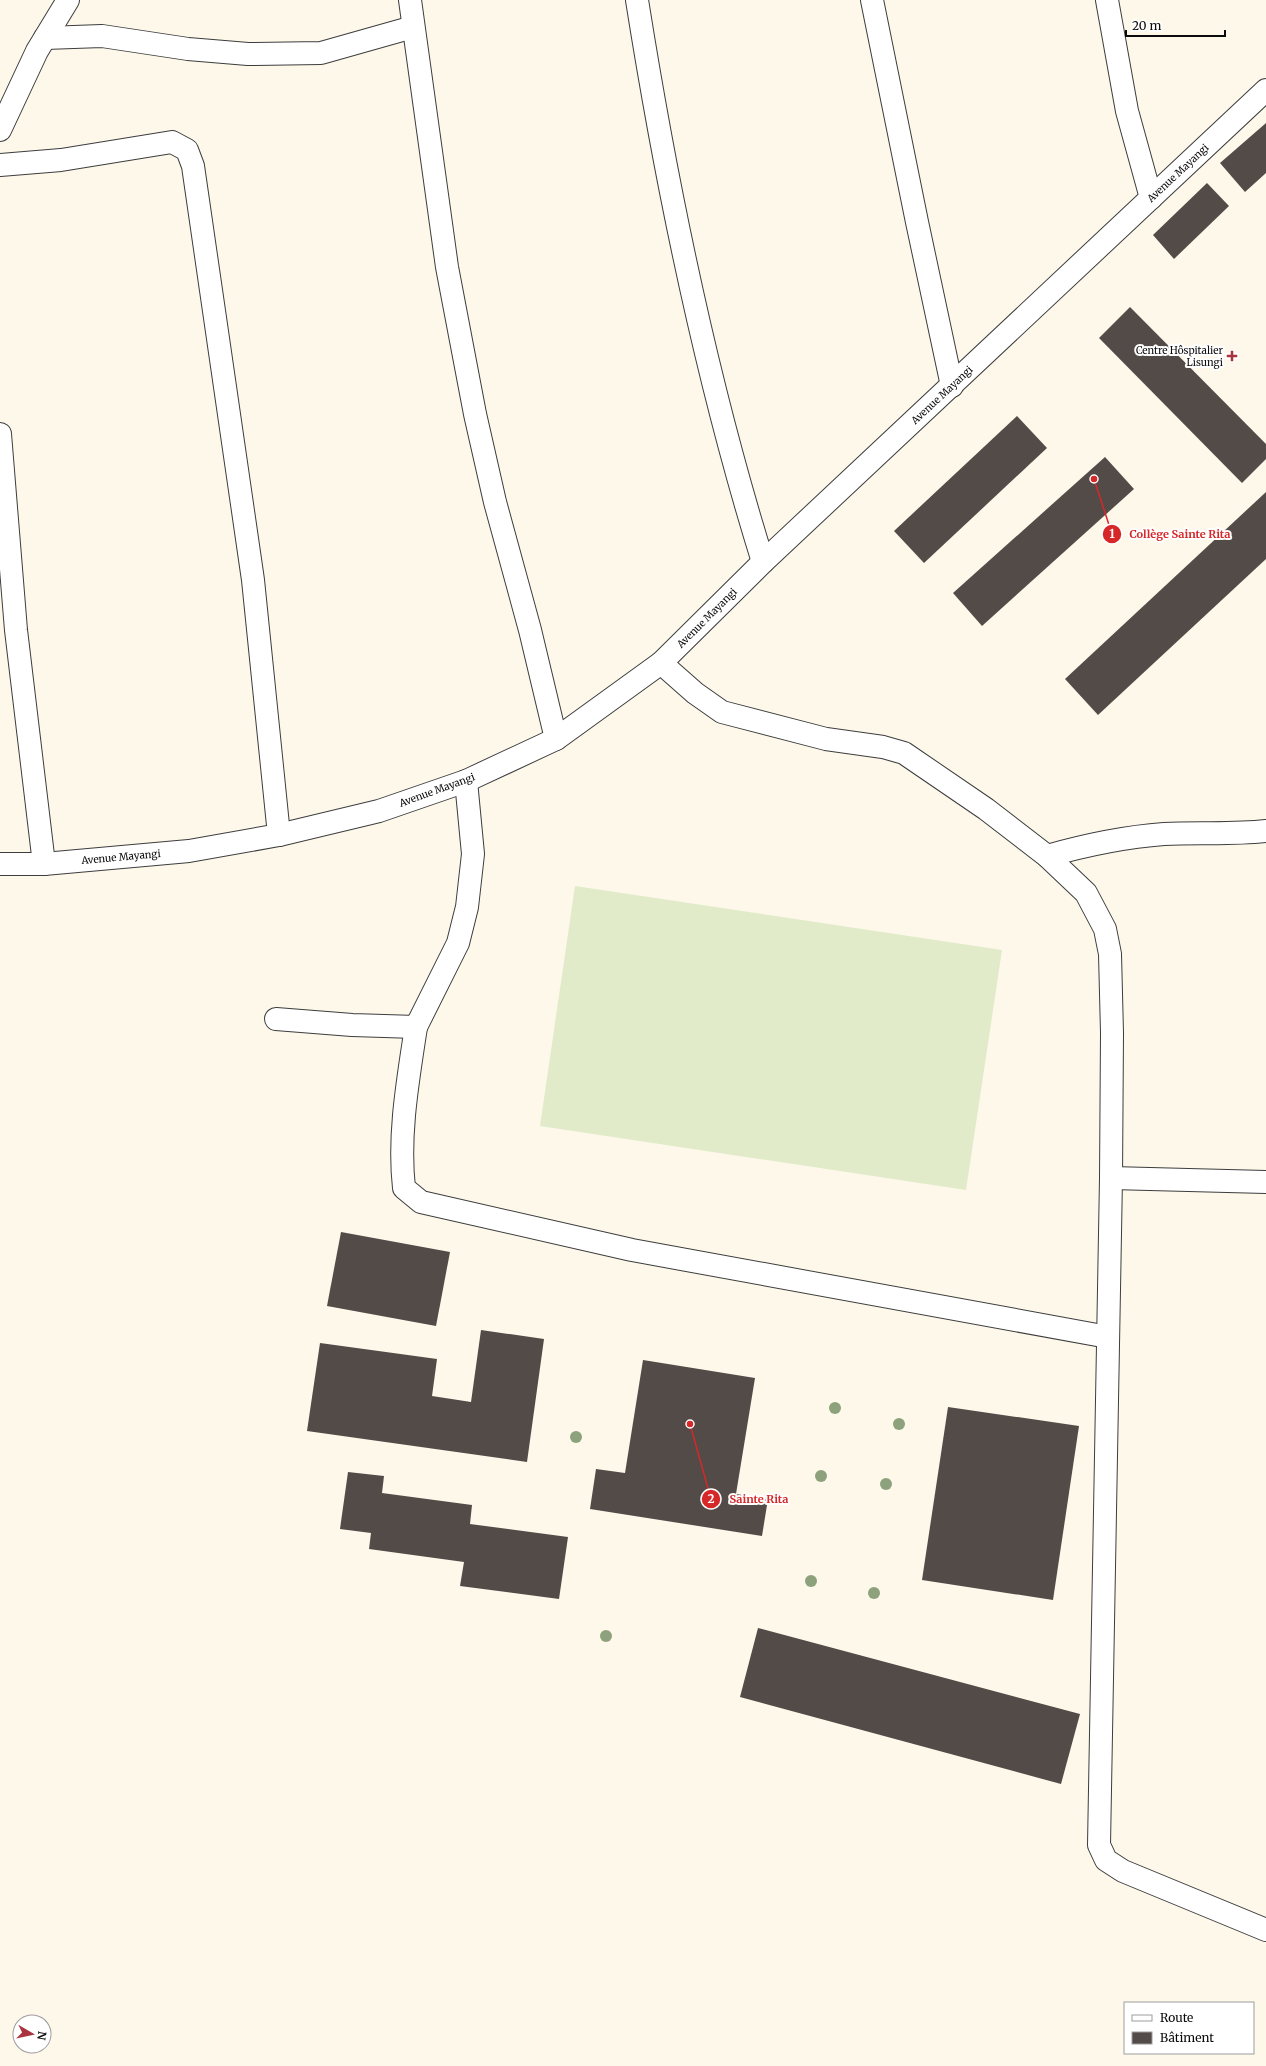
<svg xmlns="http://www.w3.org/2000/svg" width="1266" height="2066" font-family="Merriweather,serif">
  <rect width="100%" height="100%" fill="#fdf8ea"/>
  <path fill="#e1ebc9" d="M575,886L1002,950L966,1190L540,1126Z"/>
  <g fill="#524b48">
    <path d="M1266,123V173L1245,192L1220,163Z"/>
    <path d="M1207,183L1229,206L1174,259L1153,235Z"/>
    <path d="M1130,307L1266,444V459L1242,483L1099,338Z"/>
    <path d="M1017,416L1047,448L924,563L894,531Z"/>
    <path d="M1105,457L1134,489L982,626L953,593Z"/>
    <path d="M1266,492V559L1098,715L1065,679Z"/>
    <path d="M341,1232L450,1252L436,1326L327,1306Z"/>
    <path d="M481,1330L544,1339L527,1462L307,1431L320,1343L437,1359L432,1396L471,1402Z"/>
    <path d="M643,1360L755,1378L736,1494L768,1499L762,1536L590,1509L596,1469L625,1473Z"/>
    <path d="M948,1407L1079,1426L1053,1600L922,1580Z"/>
    <path d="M348,1472L384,1476L382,1493L472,1505L470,1524L568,1537L559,1599L460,1586L464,1562L369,1549L371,1533L340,1529Z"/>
    <path d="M758,1628L1080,1714L1061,1784L740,1697Z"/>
  </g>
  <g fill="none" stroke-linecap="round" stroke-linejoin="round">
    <defs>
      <g id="minor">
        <path d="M410,0L447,267L475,414L495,502L530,630L556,739"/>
        <path d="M637,0C667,189 706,379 763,562"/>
        <path d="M872,0L917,222L952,386"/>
        <path d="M1107,0L1127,111L1151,198"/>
        <path d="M45,38L102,36L188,49L248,54L321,53L413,27"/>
        <path d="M0,130L37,51L68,0"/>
        <path d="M0,165L61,160L172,142L187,150L193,166L253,580L279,835"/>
        <path d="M0,434L16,630L44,864"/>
        <path d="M661,663L695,693L722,712L826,739L883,747L904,753L986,809L1047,856L1086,893L1105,929L1110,954L1112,1033L1111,1178L1099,1845L1106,1860L1123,1871L1266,1930"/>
        <path d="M1047,856C1086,845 1123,837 1164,834C1198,832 1232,835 1266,831"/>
        <path d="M0,864H44L189,851L279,835L379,811L466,781L556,739L661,663L763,562L1266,90"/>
        <path d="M276,1019L352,1025L416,1027L458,943L467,907L473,854L466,781"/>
        <path d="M416,1027C408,1080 398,1135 404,1188L421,1202L632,1250L1108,1337"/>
        <path d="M1111,1178L1266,1182"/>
      </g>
    </defs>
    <use href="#minor" stroke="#3d3d3d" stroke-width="24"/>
    <use href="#minor" stroke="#fff" stroke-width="22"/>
  </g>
  <g fill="#8da17d">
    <circle cx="835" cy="1408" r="6"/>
    <circle cx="899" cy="1424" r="6"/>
    <circle cx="576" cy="1437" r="6"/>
    <circle cx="821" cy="1476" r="6"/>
    <circle cx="886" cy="1484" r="6"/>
    <circle cx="811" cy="1581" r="6"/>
    <circle cx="874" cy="1593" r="6"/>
    <circle cx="606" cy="1636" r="6"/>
  </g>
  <path fill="#a93440" stroke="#fff" stroke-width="1.5" d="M1230 350h4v4h4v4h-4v4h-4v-4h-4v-4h4z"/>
  <g text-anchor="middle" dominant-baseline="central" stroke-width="4" stroke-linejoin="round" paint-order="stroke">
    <g font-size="10" fill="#0a0a0a" stroke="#fff">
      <text transform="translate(1178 173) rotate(-43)">Avenue Mayangi</text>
      <text transform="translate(942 395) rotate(-43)">Avenue Mayangi</text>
      <text transform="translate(707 618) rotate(-45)">Avenue Mayangi</text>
      <text transform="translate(437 790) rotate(-20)">Avenue Mayangi</text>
      <text transform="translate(121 857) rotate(-5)">Avenue Mayangi</text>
    </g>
    <g font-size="10" fill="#0a0a0a" stroke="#fff" text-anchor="end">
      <text x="1223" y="350">Centre Hôspitalier<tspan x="1223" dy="12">Lisungi</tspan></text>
    </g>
  </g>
  <path fill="none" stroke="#d62828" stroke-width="1.5" d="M1094 479L1112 534M690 1424L711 1499"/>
  <g fill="#d62828" stroke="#fff" stroke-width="1.5">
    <circle cx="1094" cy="479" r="4"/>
    <circle cx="690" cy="1424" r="4"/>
    <circle cx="1112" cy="534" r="10"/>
    <circle cx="711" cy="1499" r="10"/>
  </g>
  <g font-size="12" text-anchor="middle" font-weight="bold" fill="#fff">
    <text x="1112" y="538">1</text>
    <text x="711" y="1503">2</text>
  </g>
  <g font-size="11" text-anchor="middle" font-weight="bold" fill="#d62828" stroke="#fff" stroke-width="4" stroke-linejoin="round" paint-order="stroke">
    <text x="1180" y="538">Collège Sainte Rita</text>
    <text x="759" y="1503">Sainte Rita</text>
  </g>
  <rect x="1124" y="2002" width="130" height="52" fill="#ffffff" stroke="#9d9d9d"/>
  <rect x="1132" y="2015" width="20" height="6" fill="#ffffff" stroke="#9d9d9d"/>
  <text x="1160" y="2022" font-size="12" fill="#0a0a0a">Route</text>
  <rect x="1132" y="2032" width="20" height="12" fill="#524b48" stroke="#9d9d9d"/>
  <text x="1160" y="2042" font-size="12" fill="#0a0a0a">Bâtiment</text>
  <g transform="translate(32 2034) rotate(99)"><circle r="19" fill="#ffffff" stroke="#9d9d9d"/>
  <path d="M0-3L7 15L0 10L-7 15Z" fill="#a93440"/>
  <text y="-6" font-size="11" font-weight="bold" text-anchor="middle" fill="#0a0a0a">N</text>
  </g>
  <path d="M1126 30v6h99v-6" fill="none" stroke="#0a0a0a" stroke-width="2"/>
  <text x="1132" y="30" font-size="12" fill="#0a0a0a" stroke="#ffffff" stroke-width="3" paint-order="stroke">20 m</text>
</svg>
